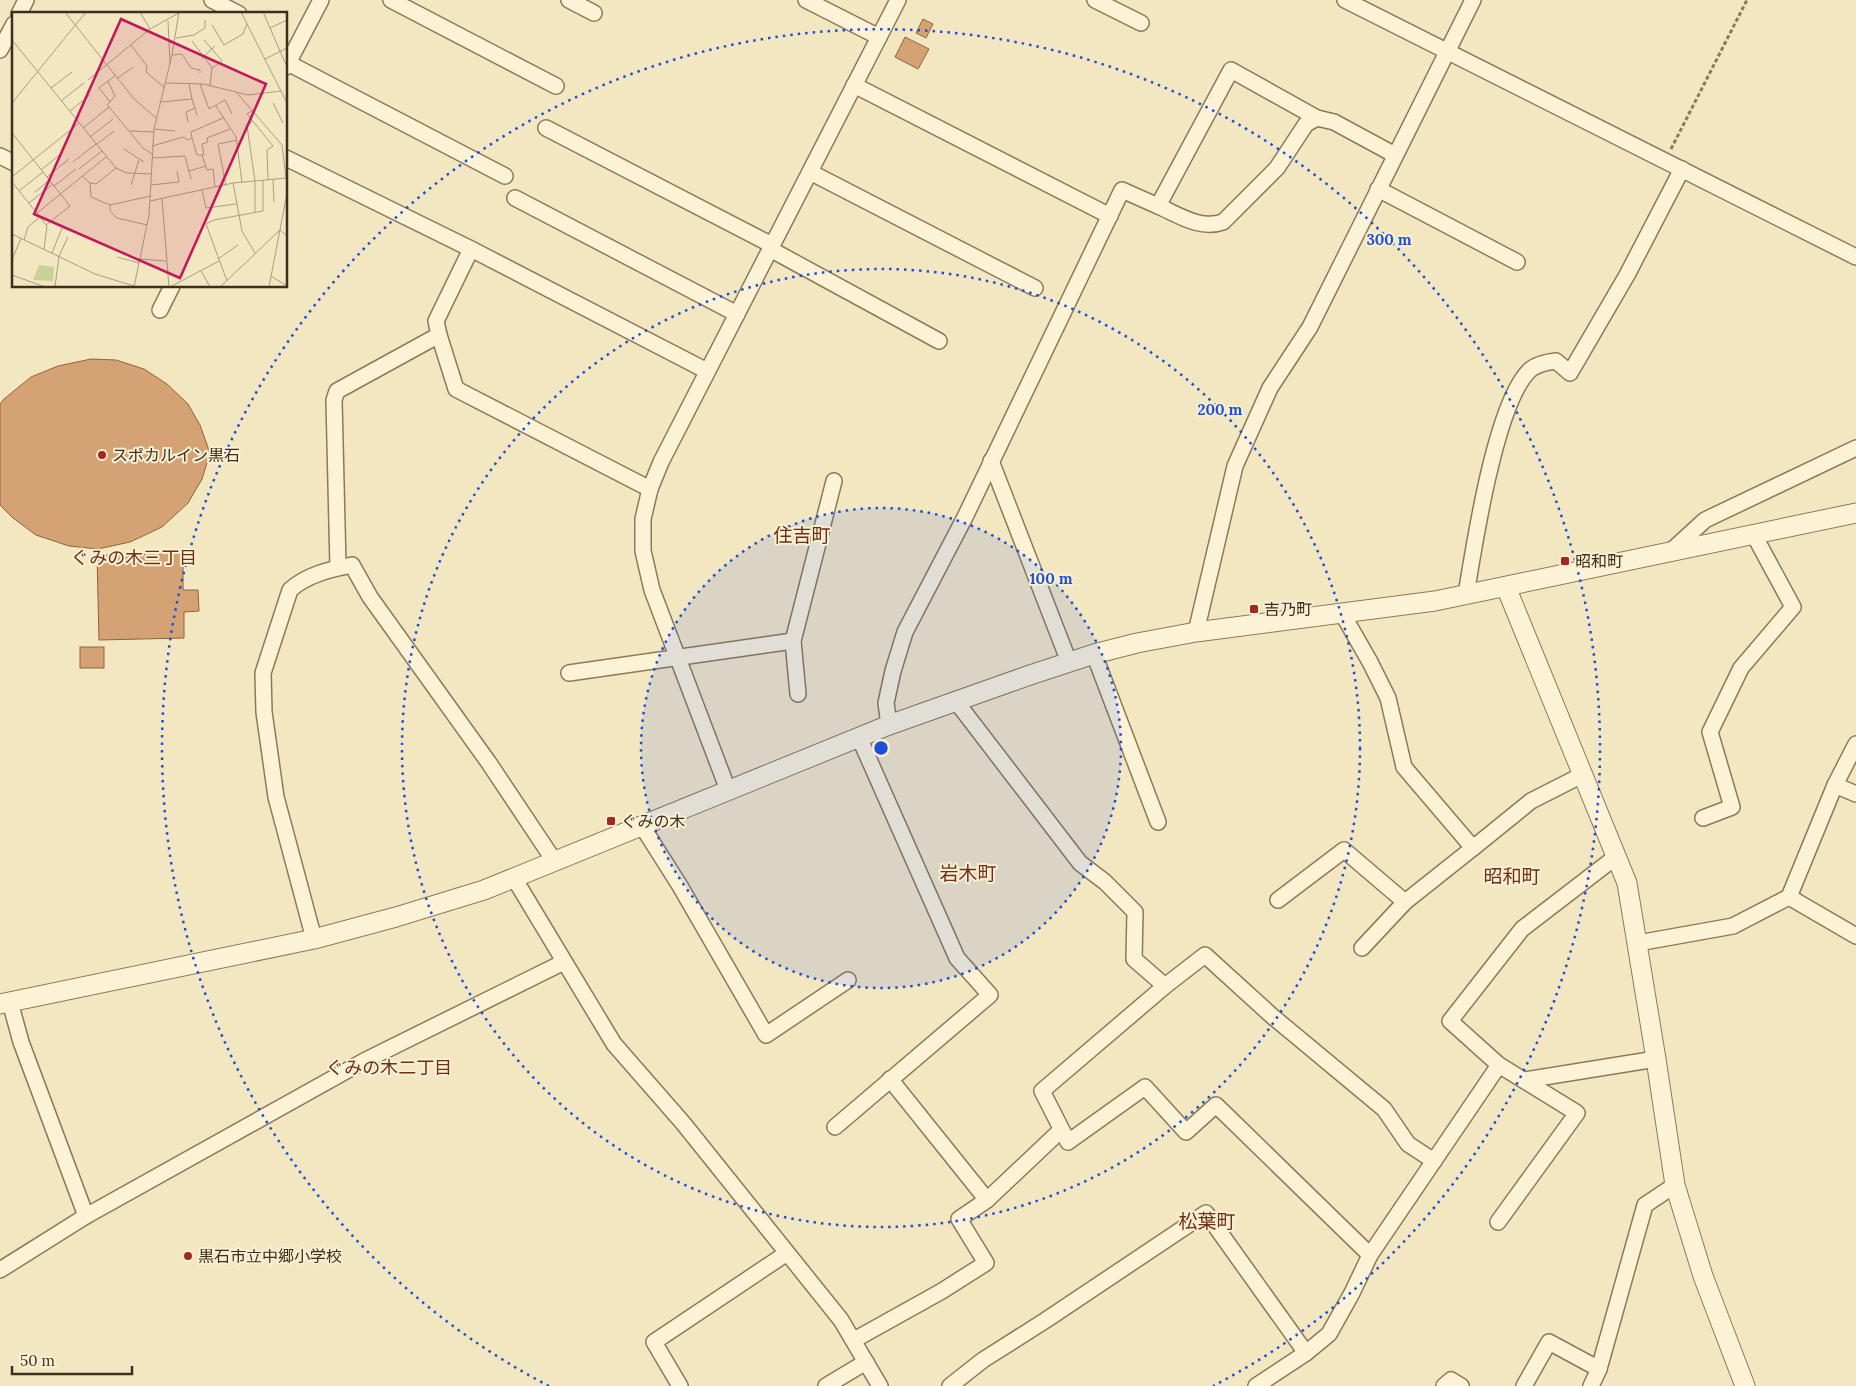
<svg xmlns="http://www.w3.org/2000/svg" width="1856" height="1386" font-family="Lora,'Noto Sans JP',serif">
  <rect width="100%" height="100%" fill="#f3e7c2"/>
  <g fill="#d5a274" stroke="#91623a">
    <path d="M923,19L933,24L926,38L916,33Z"/>
    <path d="M905,37L929,49L918,69L895,57Z"/>
    <path d="M91,359L116,360L144,369L167,384L188,404L200,425L210,453L202,479L188,503L162,527L130,542L98,549L69,546L36,535L13,518L0,505V404L4,399L31,377L58,366Z"/>
    <path d="M183,553V590H198L199,611L184,612V638L99,640L97,555Z"/>
    <rect x="80" y="647" width="24" height="21"/>
  </g>
  <g fill="none" stroke-linecap="round" stroke-linejoin="round">
    <defs>
      <g id="minor">
        <path d="M212,0L239,14"/>
        <path d="M391,0L556,86"/>
        <path d="M569,0L594,13"/>
        <path d="M806,0L879,37"/>
        <path d="M1095,0L1141,23"/>
        <path d="M1345,0L1856,257"/>
        <path d="M19,14L26,0"/>
        <path d="M0,50L14,24"/>
        <path d="M288,63L505,176"/>
        <path d="M286,67L321,0"/>
        <path d="M854,85L1110,216"/>
        <path d="M546,128L772,245"/>
        <path d="M0,156L14,163"/>
        <path d="M286,158L471,249L707,371"/>
        <path d="M810,172L1035,288"/>
        <path d="M1378,189L1517,262"/>
        <path d="M515,198L737,314"/>
        <path d="M1158,206C1179,215 1200,230 1223,222L1277,168L1306,124L1317,118"/>
        <path d="M770,249L939,341"/>
        <path d="M160,310L172,286"/>
        <path d="M439,335L456,389L650,489"/>
        <path d="M991,461L1069,662"/>
        <path d="M1669,553L1705,520L1856,448"/>
        <path d="M338,567L334,400L337,391L439,335L436,321L471,249"/>
        <path d="M1466,595C1474,546 1496,399 1531,369C1538,364 1547,362 1556,361L1570,373L1627,275L1682,169"/>
        <path d="M1342,613L1370,662L1388,698L1404,767L1473,848L1531,801L1584,774"/>
        <path d="M1196,632L1235,466L1270,388L1310,327L1473,0"/>
        <path d="M1094,654L1158,822"/>
        <path d="M569,673L793,641"/>
        <path d="M798,694L793,641L834,481"/>
        <path d="M955,700L1080,863L1105,882L1135,912L1134,959L1165,986L1205,955L1272,1016L1384,1109L1408,1144L1434,1161"/>
        <path d="M889,725L886,703L893,671L905,632L965,517L1122,190L1158,206L1231,70L1317,118L1334,122L1395,155"/>
        <path d="M1835,785L1856,794"/>
        <path d="M728,790L652,590L643,551V519L650,489L661,462L898,0"/>
        <path d="M1703,818L1732,807L1710,732L1741,668L1793,607L1754,535"/>
        <path d="M642,826L680,886L766,1035L848,980"/>
        <path d="M514,878L614,1044L683,1123L841,1320L880,1386"/>
        <path d="M1789,897L1856,936"/>
        <path d="M1278,900L1344,850L1405,902"/>
        <path d="M314,939L276,797L264,712L263,673L290,590C306,575 331,569 352,565L370,597L489,763L555,862"/>
        <path d="M1638,943L1733,926L1789,897L1835,785L1856,744"/>
        <path d="M1362,948L1405,902L1473,848"/>
        <path d="M1165,986L1042,1091L1068,1142L1145,1087L1186,1132L1216,1105L1370,1255"/>
        <path d="M10,1002L21,1042L86,1216"/>
        <path d="M890,1079L987,1200"/>
        <path d="M1525,1080L1656,1059"/>
        <path d="M835,1127L990,995L957,958L859,737"/>
        <path d="M1498,1222L1577,1113L1499,1065L1450,1021L1522,929L1617,856"/>
        <path d="M0,1270L86,1216L364,1061L564,962"/>
        <path d="M854,1340L942,1291L986,1263L959,1219L987,1200L1061,1130"/>
        <path d="M680,1386L654,1342L787,1253"/>
        <path d="M826,1386L866,1362"/>
        <path d="M950,1386L983,1360L1046,1320L1206,1213L1306,1353"/>
        <path d="M1256,1386L1306,1353L1329,1334L1352,1293L1370,1255L1499,1065"/>
        <path d="M1444,1386L1451,1380L1461,1386"/>
        <path d="M1524,1386L1549,1342L1599,1369"/>
        <path d="M1591,1386L1599,1369L1645,1205L1675,1185"/>
      </g>
      <g id="tertiary">
        <path d="M1506,587L1627,883L1656,1059L1675,1185L1703,1276L1745,1386"/>
        <path d="M0,1004L314,939L396,917L484,890L889,725L1030,675L1094,654L1137,643L1196,632L1435,601L1856,513"/>
      </g>
    </defs>
    <use href="#minor" stroke="#8f7857" stroke-width="18"/>
    <use href="#tertiary" stroke="#8f7857" stroke-width="21"/>
    <path stroke="#8f7857" stroke-width="3" stroke-dasharray="4 2.5" stroke-linecap="butt" d="M1671,149L1747,0"/>
    <use href="#minor" stroke="#fcf3d7" stroke-width="15"/>
    <use href="#tertiary" stroke="#fcf3d7" stroke-width="19"/>
  </g>
  <circle cx="881" cy="748" r="240" fill="#1d4ed8" fill-opacity=".12"/>
  <g fill="none" stroke="#1d4ed8" stroke-width="2.5" stroke-dasharray="2.5 5">
    <circle cx="881" cy="748" r="240"/>
    <circle cx="881" cy="748" r="479"/>
    <path d="M549 1386A719 719 0 1 1 1213 1386"/>
  </g>
  <g fill="#a42721" stroke="#f9f0d3" stroke-width="2">
    <circle cx="102" cy="455" r="5"/>
    <rect x="1560" y="556" width="10" height="10" rx="2.5"/>
    <rect x="1249" y="604" width="10" height="10" rx="2.5"/>
    <rect x="606" y="816" width="10" height="10" rx="2.5"/>
    <circle cx="188" cy="1256" r="5"/>
  </g>
  <g text-anchor="middle" dominant-baseline="central" stroke-width="4" stroke-linejoin="round" paint-order="stroke">
    <g font-size="16" fill="#3d2e1d" stroke="#f9f0d3" text-anchor="start">
      <text x="112" y="455">スポカルイン黒石</text>
      <text x="1575" y="561">昭和町</text>
      <text x="1264" y="609">吉乃町</text>
      <text x="621" y="821">ぐみの木</text>
      <text x="198" y="1256">黒石市立中郷小学校</text>
    </g>
    <g font-size="18" fill="#6e2f18" stroke="#f9f0d3">
      <text x="134" y="557">ぐみの木三丁目</text>
      <text x="389" y="1067">ぐみの木二丁目</text>
    </g>
    <g font-size="19" fill="#6e2f18" stroke="#f9f0d3">
      <text x="802" y="535">住吉町</text>
      <text x="968" y="873">岩木町</text>
      <text x="1512" y="876">昭和町</text>
      <text x="1207" y="1221">松葉町</text>
    </g>
  </g>
  <g transform="translate(12 12)">
    <rect width="275" height="275" fill="#f3e7c2"/>
    <path d="M27,253L42,255L41,269L21,268Z" fill="#c7d295"/>
    <path fill="none" stroke="#aa9d80" stroke-width="1" d="M53,0L122,87L144,106M128,0L138,17M229,0L275,91M251,0L275,55M156,9L158,51M200,13L212,33L231,22L235,12M258,16L275,8M164,26L182,23L193,16V8M0,28L104,156L115,161L139,162M192,28L210,49L200,56M180,29L200,56L198,74M119,33L135,54L134,60L153,76M160,43L170,42L179,56L188,58V61M190,46L203,34M253,47L275,36M106,66L121,55M76,68L138,17L167,1M96,69L103,84L98,90M154,71L191,72L236,83L269,79M188,72L197,97L213,88L220,102M39,76L60,60M225,81L270,133L274,166M180,87L185,103M49,89L72,71M149,90L180,87L177,72M0,91L74,0M261,91L271,111M204,94L224,125L230,170M97,95L131,136L140,142M241,98L235,102L261,134L255,138L256,168M58,99L78,83M241,109L235,114L243,169V200M176,110L174,100L183,96M71,116L97,95L95,93L98,90L87,76L104,63M142,117L163,119M118,119L142,120M0,121L58,194L34,213M78,125L101,107M180,126L185,143H192L190,132L196,130L195,126L218,117M85,132L102,119M140,134L171,125L176,128L180,126L179,120L211,106M112,137L132,150M190,143L195,158L201,157L203,175M140,146L173,144L179,167M61,150L84,132M67,157L90,139M29,158L51,140M177,159L194,154M70,164L78,171L79,185L98,193L139,184M0,165L67,111M35,165L57,147M261,168L262,190M0,170L35,214L32,237M78,171L84,172L104,156M221,171L230,219L243,241M119,173L127,148M139,173L167,170L165,159M42,174L64,157M214,174L206,132L225,128M190,178L194,196L224,192M7,179L31,160M23,180L38,168M150,187L157,275M138,189L221,171L275,166M17,191L41,172M98,193V199L105,206L135,213M25,201L94,145M0,222L83,262L122,274M12,228L16,215L28,205M40,241L50,216M105,245L127,251M128,247L154,249M206,247L226,233M0,248L9,226M189,259L198,275M0,263L33,275M259,264L275,274M215,269L194,212L202,208L251,199V169M43,275L47,244L56,225M122,275L137,203L142,117L160,43L167,0M158,275L207,249M208,275L268,218L275,224M257,275L275,181"/>
    <path fill="#c2185b" fill-opacity="0.15" stroke="#c2185b" stroke-width="2.5" d="M109,7L254,72L168,266L22,202Z"/>
    <rect width="275" height="275" fill="none" stroke="#3d2e1d" stroke-width="2.5"/>
  </g>
  <circle cx="881" cy="748" r="8" fill="#1d4ed8" stroke="#f9f0d3" stroke-width="2.5"/>
  <g font-size="15" text-anchor="middle" font-weight="bold" fill="#1d4ed8" stroke="#f9f0d3" stroke-width="4" stroke-linejoin="round" paint-order="stroke">
    <text x="1389" y="245">300 m</text>
    <text x="1220" y="415">200 m</text>
    <text x="1051" y="584">100 m</text>
  </g>
  <path d="M12 1366v8h120v-8" fill="none" stroke="#3d2e1d" stroke-width="2.5"/>
  <text x="20" y="1366" font-size="15" fill="#3d2e1d" stroke="#f9f0d3" stroke-width="4" paint-order="stroke">50 m</text>
</svg>
